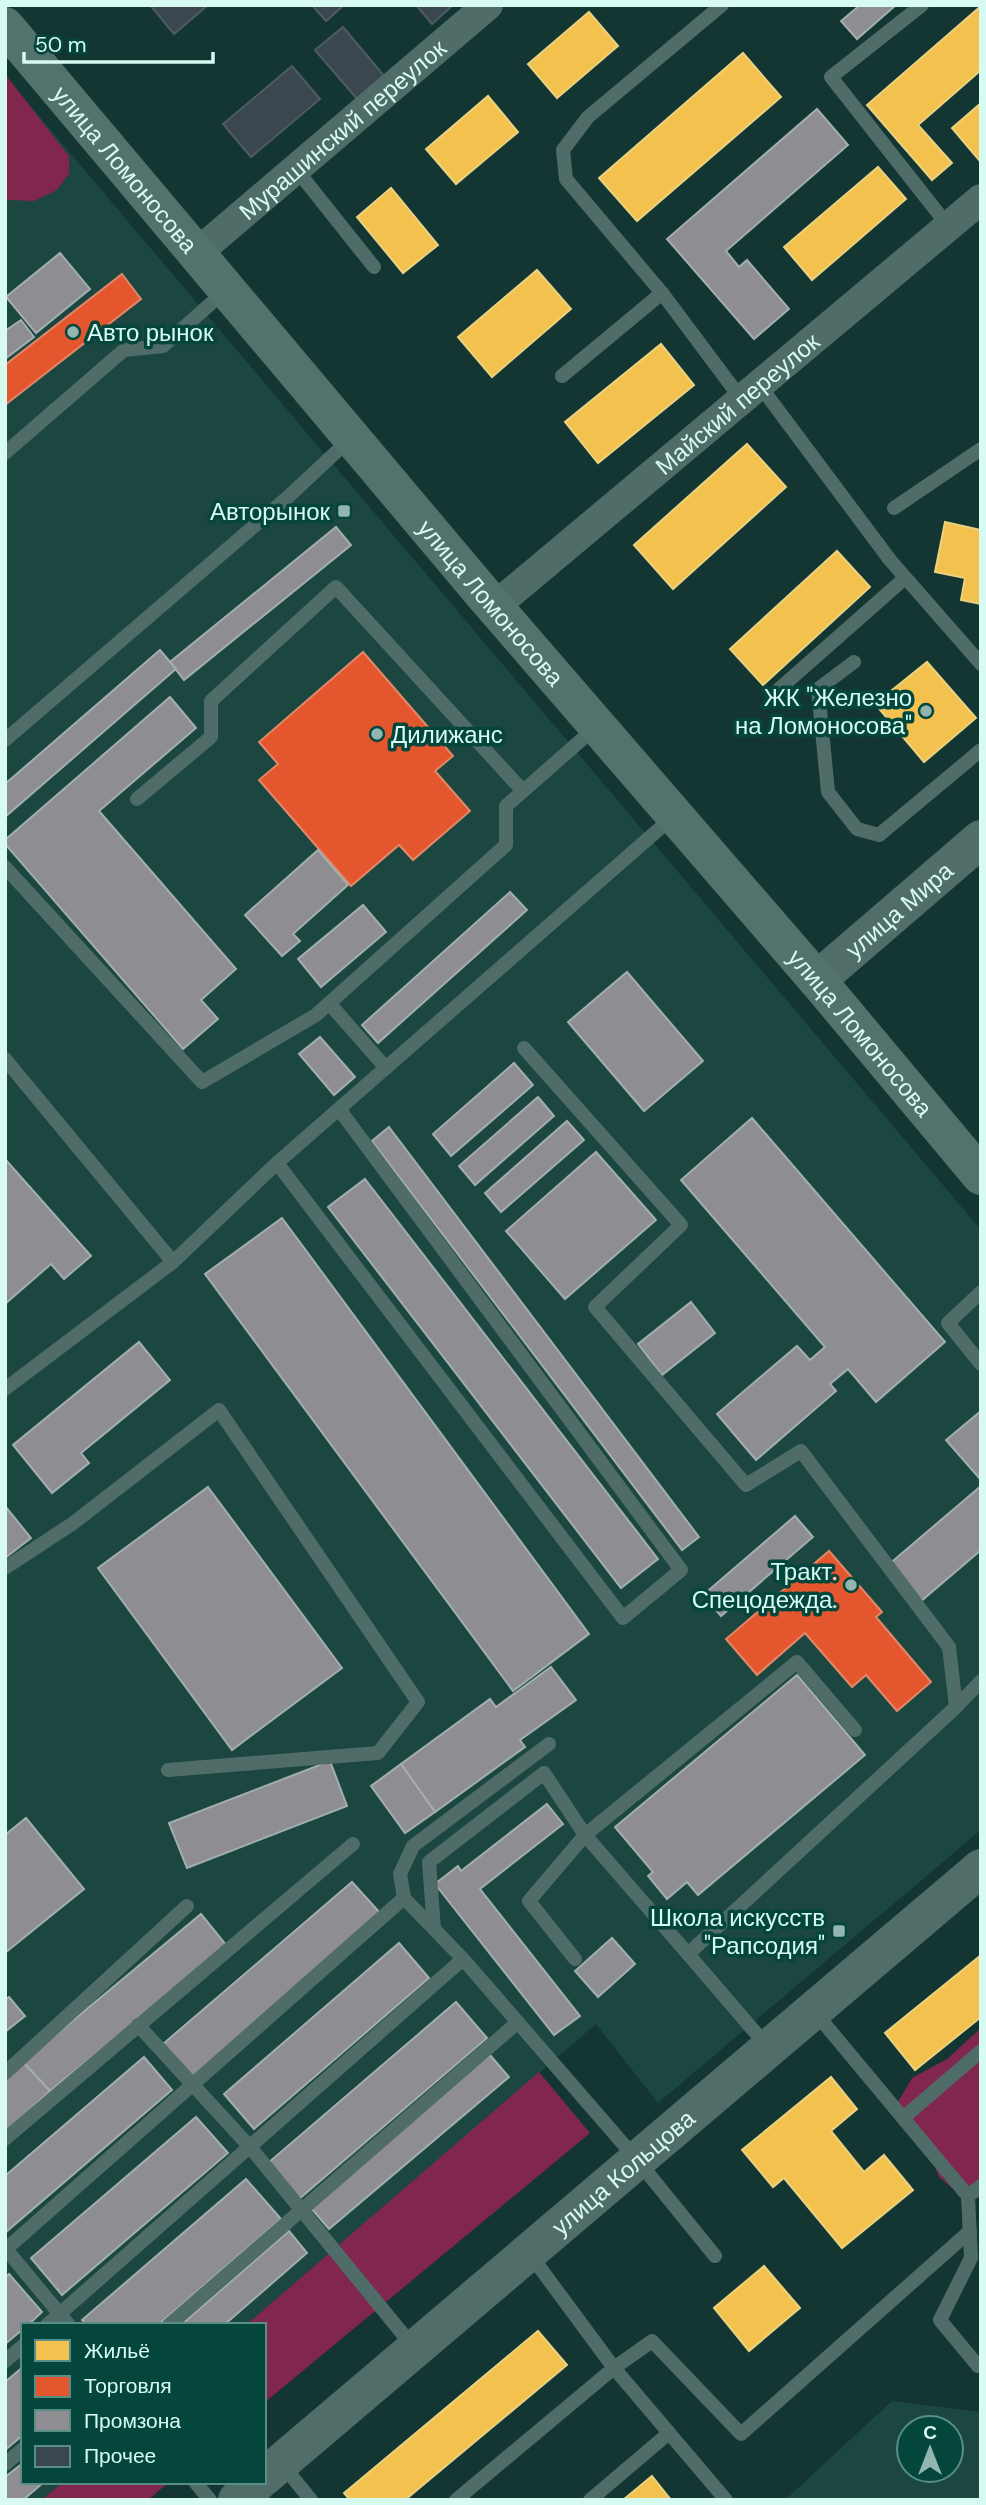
<svg xmlns="http://www.w3.org/2000/svg" width="986" height="2505" font-family="'DM Sans',sans-serif">
  <rect width="100%" height="100%" fill="#133632"/>
  <g fill="#1b4740" fill-rule="evenodd">
    <path d="M5,76L981,1230V1830L658,2103L596,2024L246,2325H23V2482H63L42,2500H5Z"/>
    <path d="M892,2401L981,2412V2500H785ZM909,2428H951V2470H909Z"/>
  </g>
  <g fill="#81264d">
    <path d="M5,74L69,156V174L57,190L34,201L8,200L5,198Z"/>
    <path d="M981,2028V2197L966,2200L939,2177L933,2162L898,2102L912,2078L947,2059Z"/>
    <path d="M539,2072L590,2133L264,2403V2325H246Z"/>
    <path d="M63,2482H169L148,2500H42Z"/>
  </g>
  <g fill="#f2c14e" stroke="#ead280" stroke-width="2">
    <path d="M981,6V70L918,125L952,163L932,180L867,105Z"/>
    <path d="M589,12L618,46L557,98L528,64Z"/>
    <path d="M743,53L781,97L637,221L599,178Z"/>
    <path d="M488,96L518,132L456,184L426,149Z"/>
    <path d="M981,103V159L979,160L952,128Z"/>
    <path d="M878,167L906,199L812,280L784,247Z"/>
    <path d="M391,188L438,245L403,273L357,217Z"/>
    <path d="M537,270L571,309L492,377L458,337Z"/>
    <path d="M661,344L694,385L598,463L565,422Z"/>
    <path d="M747,444L786,487L673,589L634,545Z"/>
    <path d="M945,522L981,530V604L961,600L965,578L935,572Z"/>
    <path d="M837,551L870,587L763,685L730,649Z"/>
    <path d="M927,662L976,718L924,762L875,704Z"/>
    <path d="M981,1955V2017L915,2070L885,2033Z"/>
    <path d="M831,2077L857,2109L831,2131L864,2172L884,2155L913,2190L842,2248L784,2178L773,2187L742,2150Z"/>
    <path d="M764,2266L800,2308L749,2351L714,2308Z"/>
    <path d="M538,2331L567,2365L405,2500H350L344,2493Z"/>
    <path d="M652,2476L671,2500H623Z"/>
  </g>
  <g fill="#e4572e" stroke="#e08869" stroke-width="2">
    <path d="M122,274L141,299L5,405V365Z"/>
    <path d="M363,652L453,756L435,771L470,811L413,860L399,845L351,886L259,780L278,764L259,742Z"/>
    <path d="M829,1551L882,1612L876,1617L931,1682L897,1711L866,1675L852,1687L805,1633L757,1675L726,1639Z"/>
  </g>
  <g fill="#8d8d92" stroke="#a3aeaf" stroke-width="2">
    <path d="M860,5H896L857,39L841,21Z"/>
    <path d="M817,109L848,145L726,251L739,267L747,260L789,309L754,339L667,239Z"/>
    <path d="M60,253L90,289L36,333L6,297Z"/>
    <path d="M21,320L34,337L5,359V331Z"/>
    <path d="M336,527L351,545L184,680L170,662Z"/>
    <path d="M160,650L176,669L5,817V784Z"/>
    <path d="M170,697L196,728L99,811L236,969L201,1000L218,1019L183,1049L5,844V840Z"/>
    <path d="M318,850L348,885L293,934L300,941L282,956L245,915Z"/>
    <path d="M510,892L527,910L378,1043L362,1025Z"/>
    <path d="M363,905L386,932L321,987L298,959Z"/>
    <path d="M627,972L703,1061L644,1111L568,1022Z"/>
    <path d="M320,1037L355,1077L334,1095L299,1054Z"/>
    <path d="M514,1063L533,1085L451,1156L433,1134Z"/>
    <path d="M538,1097L554,1116L475,1185L459,1166Z"/>
    <path d="M752,1118L945,1342L876,1402L848,1369L830,1384L836,1391L756,1460L717,1414L797,1346L810,1360L825,1347L681,1180Z"/>
    <path d="M567,1121L584,1140L501,1212L485,1193Z"/>
    <path d="M389,1127L699,1537L682,1550L372,1141Z"/>
    <path d="M596,1152L656,1220L565,1299L506,1231Z"/>
    <path d="M5,1159L91,1256L64,1279L51,1264L5,1304Z"/>
    <path d="M365,1179L658,1559L621,1588L328,1207Z"/>
    <path d="M282,1218L589,1634L513,1691L205,1274Z"/>
    <path d="M691,1302L715,1333L662,1375L638,1344Z"/>
    <path d="M139,1342L170,1380L81,1453L89,1463L52,1493L13,1445Z"/>
    <path d="M981,1411V1480L946,1440Z"/>
    <path d="M981,1486V1550L920,1602L888,1565Z"/>
    <path d="M208,1487L342,1668L232,1750L98,1568Z"/>
    <path d="M5,1506L31,1538L5,1558Z"/>
    <path d="M795,1516L813,1537L721,1616L703,1595Z"/>
    <path d="M551,1667L576,1700L520,1740L525,1747L435,1812L401,1764L490,1699L496,1707Z"/>
    <path d="M797,1675L865,1755L698,1895L687,1882L667,1899L648,1876L653,1872L615,1827Z"/>
    <path d="M330,1761L347,1806L187,1868L169,1823Z"/>
    <path d="M401,1764L435,1812L405,1833L371,1786Z"/>
    <path d="M547,1804L563,1824L480,1889L580,2016L554,2035L435,1884L458,1866L461,1871Z"/>
    <path d="M26,1818L84,1889L5,1953V1835Z"/>
    <path d="M352,1882L381,1914L192,2077L163,2044Z"/>
    <path d="M201,1914L227,1946L50,2091L23,2062Z"/>
    <path d="M612,1938L635,1964L598,1997L575,1971Z"/>
    <path d="M399,1943L429,1978L254,2129L224,2094Z"/>
    <path d="M9,1997L25,2016L5,2032V2000Z"/>
    <path d="M456,2002L487,2038L299,2199L268,2163Z"/>
    <path d="M490,2055L509,2077L329,2229L311,2208Z"/>
    <path d="M144,2057L172,2090L6,2232L5,2176Z"/>
    <path d="M23,2062L50,2091L5,2132V2078Z"/>
    <path d="M196,2117L228,2153L62,2295L31,2258Z"/>
    <path d="M246,2179L281,2219L158,2325H87L82,2320Z"/>
    <path d="M289,2231L307,2253L224,2325H181Z"/>
    <path d="M9,2274L42,2312L28,2325H23V2329L5,2344V2278Z"/>
    <path d="M23,2367V2435L5,2450V2382Z"/>
    <path d="M23,2463V2482H44L23,2500H5V2477Z"/>
  </g>
  <g fill="#3b474f" stroke="#4e5b62" stroke-width="2">
    <path d="M150,5H208L174,34Z"/>
    <path d="M312,5H344L326,21Z"/>
    <path d="M416,5H453L432,24Z"/>
    <path d="M343,27L385,77L358,100L315,50Z"/>
    <path d="M292,66L320,99L251,157L223,124Z"/>
  </g>
  <g fill="none" stroke-linecap="round" stroke-linejoin="round">
    <g stroke="#506c68" stroke-width="14">
      <path d="M922,5L831,77L949,227"/>
      <path d="M296,169L374,267"/>
      <path d="M662,293L566,179L563,150L588,117L722,5"/>
      <path d="M562,376L662,293L742,400"/>
      <path d="M760,386L890,560L981,664"/>
      <path d="M5,453L124,350L163,346L225,291"/>
      <path d="M894,508L981,449"/>
      <path d="M854,662L818,689L828,792L857,829L879,835L981,750"/>
      <path d="M778,690L905,578"/>
      <path d="M5,740L288,497L350,439"/>
      <path d="M137,799L211,737V701L336,587L523,791"/>
      <path d="M5,867L202,1082L316,1015L506,845V806L596,727"/>
      <path d="M329,1003L386,1068"/>
      <path d="M524,1048L681,1225L595,1307L746,1485L801,1451L949,1647L956,1707L981,1681"/>
      <path d="M5,1059L173,1262L5,1389"/>
      <path d="M277,1163L623,1618L681,1570L339,1109"/>
      <path d="M173,1262L277,1163L674,816"/>
      <path d="M981,1292L948,1323L981,1364"/>
      <path d="M5,1568L72,1524L219,1410L418,1702L378,1753L168,1770"/>
      <path d="M434,1929L429,1862L544,1773L585,1835L688,1954L956,1707"/>
      <path d="M688,1954L767,2046"/>
      <path d="M463,1959L404,1898L400,1874L413,1846L549,1744"/>
      <path d="M575,1959L529,1901L585,1835L797,1662L855,1730"/>
      <path d="M813,2010L968,2196L981,2186"/>
      <path d="M138,2025L250,2147L415,2349"/>
      <path d="M5,2073L187,1906"/>
      <path d="M903,2118L981,2051"/>
      <path d="M5,2139L353,1844"/>
      <path d="M968,2196L971,2258L940,2320L978,2366L981,2364"/>
      <path d="M5,2248L69,2325"/>
      <path d="M5,2250L404,1898"/>
      <path d="M47,2325L463,1959L638,2161L715,2256"/>
      <path d="M169,2325L518,2022"/>
      <path d="M5,2361L23,2346"/>
      <path d="M281,2463L311,2500"/>
      <path d="M5,2464L23,2449"/>
      <path d="M195,2482L210,2500"/>
      <path d="M456,2500L614,2368L529,2253"/>
      <path d="M590,2500L669,2433"/>
      <path d="M726,2500L614,2368L652,2341L741,2434L970,2231"/>
    </g>
    <g stroke="#506c68" stroke-width="30">
      <path id="s1" d="M196,254L488,5"/>
      <path id="s2" d="M494,607L981,199"/>
    </g>
    <g stroke="#516d69" stroke-width="38">
      <path id="s3" d="M817,980L981,839"/>
      <path id="s4" d="M264,2477L981,1868"/>
      <path d="M237,2500L258,2482"/>
    </g>
    <path stroke="#52726c" stroke-width="38" id="s5" d="M5,26L484,595L817,980L981,1176"/>
  </g>
  <g fill="#92b6af" stroke="#04453c" stroke-width="2.5">
    <circle cx="73" cy="332" r="7"/>
    <rect x="337" y="504" width="14" height="14" rx="3.5"/>
    <circle cx="926" cy="711" r="7"/>
    <circle cx="377" cy="734" r="7"/>
    <circle cx="851" cy="1585" r="7"/>
    <rect x="832" y="1924" width="14" height="14" rx="3.5"/>
  </g>
  <g text-anchor="middle" dominant-baseline="central" stroke-width="7" stroke-linejoin="round" paint-order="stroke">
    <g font-size="24" fill="#d7fbf3" stroke="#04453c">
      <text stroke="none"><textPath href="#s1" startOffset="192">Мурашинский переулок</textPath></text>
      <text stroke="none"><textPath href="#s5" startOffset="187">улица Ломоносова</textPath></text>
      <text stroke="none"><textPath href="#s2" startOffset="317">Майский переулок</textPath></text>
      <text stroke="none"><textPath href="#s5" startOffset="754">улица Ломоносова</textPath></text>
      <text stroke="none"><textPath href="#s3" startOffset="108">улица Мира</textPath></text>
      <text stroke="none"><textPath href="#s5" startOffset="1321">улица Ломоносова</textPath></text>
      <text stroke="none"><textPath href="#s4" startOffset="471">улица Кольцова</textPath></text>
    </g>
    <g font-size="24" fill="#d7fbf3" stroke="#04453c" text-anchor="end">
      <text x="87" y="332" text-anchor="start">Авто рынок</text>
      <text x="330" y="511">Авторынок</text>
      <text x="912" y="697">ЖК "Железно<tspan x="912" dy="28">на Ломоносова"</tspan></text>
      <text x="391" y="734" text-anchor="start">Дилижанс</text>
      <text x="837" y="1571">Тракт.<tspan x="837" dy="28">Спецодежда.</tspan></text>
      <text x="825" y="1917">Школа искусств<tspan x="825" dy="28">"Рапсодия"</tspan></text>
    </g>
  </g>
  <rect width="986" height="2505" fill="none" stroke="#d7fbf3" stroke-width="14"/>
  <rect x="21" y="2323" width="245" height="161" fill="#04453c" stroke="#588e85" stroke-width="2"/>
  <rect x="35" y="2340" width="35" height="21" fill="#f2c14e" stroke="#588e85" stroke-width="2"/>
  <text x="84" y="2358" font-size="21" fill="#d7fbf3">Жильё</text>
  <rect x="35" y="2376" width="35" height="21" fill="#e4572e" stroke="#588e85" stroke-width="2"/>
  <text x="84" y="2393" font-size="21" fill="#d7fbf3">Торговля</text>
  <rect x="35" y="2410" width="35" height="21" fill="#8d8d92" stroke="#588e85" stroke-width="2"/>
  <text x="84" y="2428" font-size="21" fill="#d7fbf3">Промзона</text>
  <rect x="35" y="2446" width="35" height="21" fill="#3b474f" stroke="#588e85" stroke-width="2"/>
  <text x="84" y="2463" font-size="21" fill="#d7fbf3">Прочее</text>
  <g transform="translate(930 2449)"><circle r="33" fill="#04453c" stroke="#588e85" stroke-width="2"/>
  <path d="M0-5L12 26L0 18L-12 26Z" fill="#92b6af"/>
  <text y="-10" font-size="19" font-weight="bold" text-anchor="middle" fill="#d7fbf3">С</text>
  </g>
  <path d="M24 52v10h189v-10" fill="none" stroke="#d7fbf3" stroke-width="3.5"/>
  <text x="35" y="52" font-size="21" fill="#d7fbf3" stroke="#04453c" stroke-width="5" paint-order="stroke">50 m</text>
</svg>
